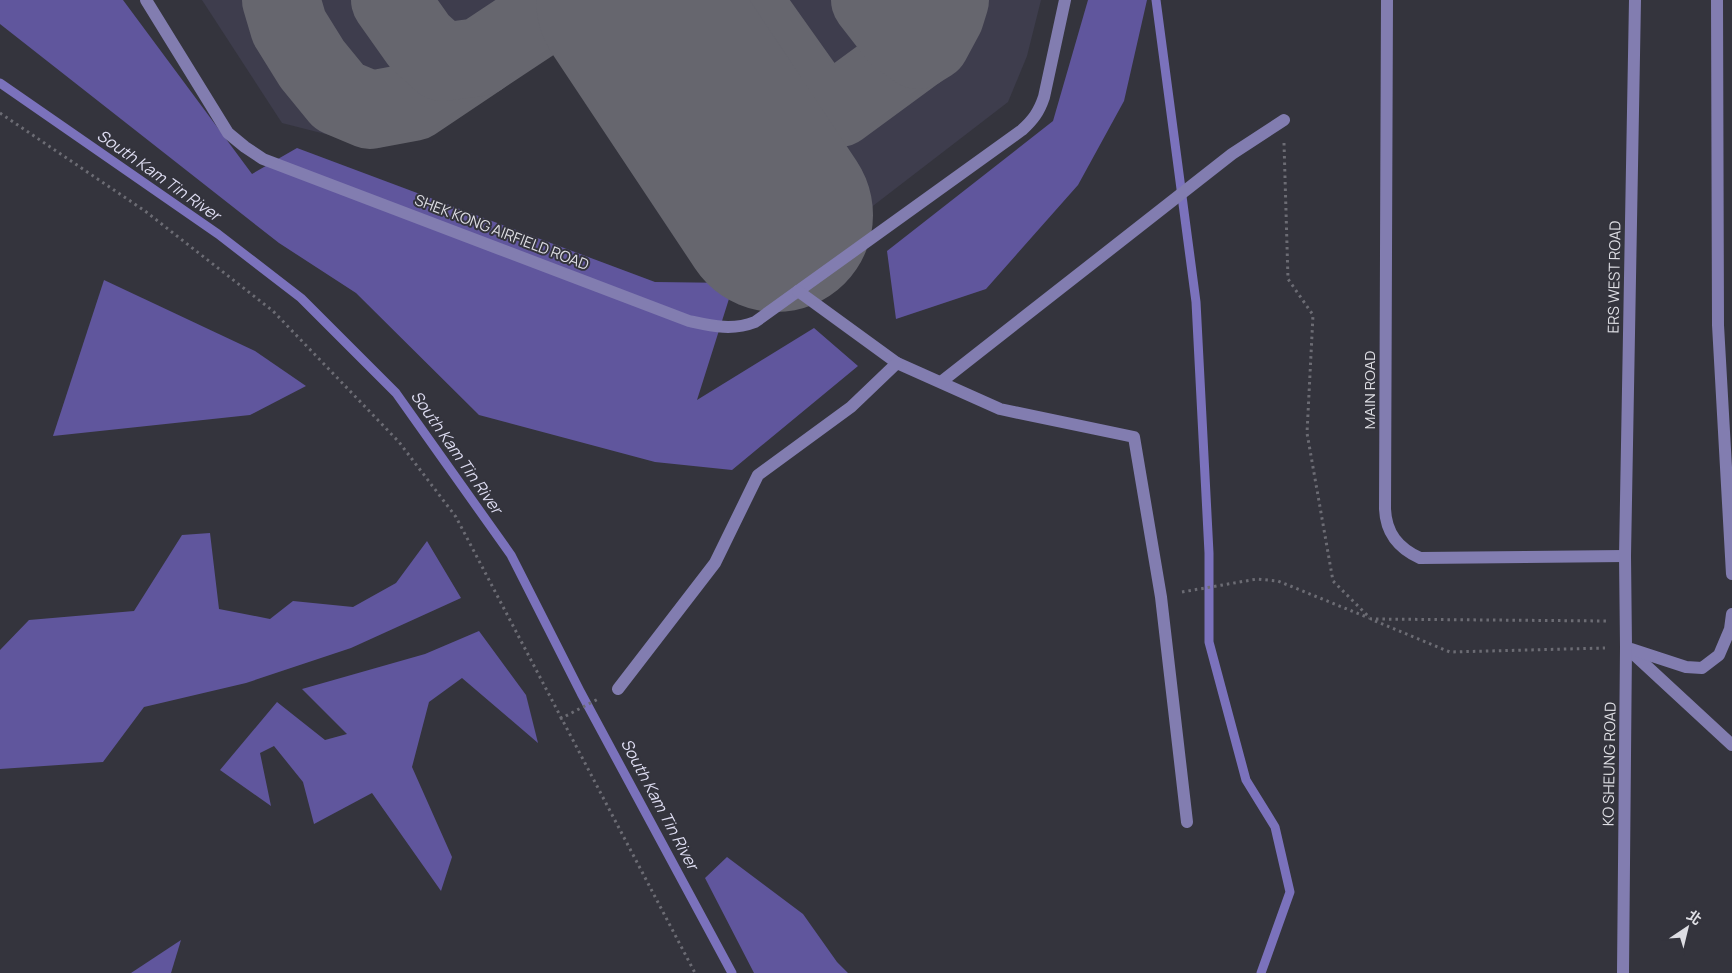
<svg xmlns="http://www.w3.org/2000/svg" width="1732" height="973" font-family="Manrope,'Noto Sans TC',sans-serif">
  <rect width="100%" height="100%" fill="#34343d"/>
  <g fill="#3e3d4d">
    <path d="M202,0H527L558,46L380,148L282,123Z"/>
    <path d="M724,0H1041L1027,56L1008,102L865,212Z"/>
  </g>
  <g fill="#60569d">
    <path d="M0,0H123L252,174L297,148L655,282L734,283L697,400L814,328L858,366L732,470L655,462L479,415L356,293L279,243L0,24Z"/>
    <path d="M1088,0H1147L1124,101L1078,185L986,289L896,319L887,251L1053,121Z"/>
    <path d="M104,280L255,351L306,386L250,415L53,436Z"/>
    <path d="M210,533L219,609L270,619L293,601L353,607L396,583L427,541L461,598L351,648L246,683L144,707L103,762L0,769V650L29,620L134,611L182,535Z"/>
    <path d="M479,631L526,695L538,743L462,678L429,702L412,767L452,857L441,891L372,793L314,824L303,782L274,746L260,753L271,806L220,770L277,702L325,740L347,734L302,689L425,654Z"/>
    <path d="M727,857L803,914L837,962L848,973H754L705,878Z"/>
    <path d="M181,940L171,973H131Z"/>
  </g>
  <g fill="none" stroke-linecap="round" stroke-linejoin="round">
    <g stroke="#7b72bc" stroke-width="9">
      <path d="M1156,0L1196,302L1209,553V642L1246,780L1275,827L1290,892L1261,973"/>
      <path d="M0,83L218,234L301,298L396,393L511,555L581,693L732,973"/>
    </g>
    <g stroke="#66666e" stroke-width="78">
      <path d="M281,0L289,27L312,64L339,97L370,110L413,102L480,57"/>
      <path d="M390,0L419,41L442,62L480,57L566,0"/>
      <path d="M742,0L818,107L828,109L839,108L918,50"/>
      <path d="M870,0L898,36L918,50L931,42L945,16L950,0"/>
    </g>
    <path stroke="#66666e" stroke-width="194" d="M633,0L776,215"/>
    <g stroke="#6c6c74" stroke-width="3" stroke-dasharray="2.5 4" stroke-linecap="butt">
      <path d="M0,113L145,211L273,311L399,442L456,517L695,973"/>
      <path d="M1284,143L1288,279L1313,315L1307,433L1333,581L1371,619L1606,621"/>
      <path d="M1182,592L1257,579L1278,581L1369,618"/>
      <path d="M1375,621L1450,652L1605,648"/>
      <path d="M560,719L600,698"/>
    </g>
    <g stroke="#827db0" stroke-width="12">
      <path d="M146,0L228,133L245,147L263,159L689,321C712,326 732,331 755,322L1022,130C1033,120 1039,112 1044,97L1065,0"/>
      <path d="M1387,0L1385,509C1386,533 1398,548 1420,558L1625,556"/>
      <path d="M1717,0L1718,325L1732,574"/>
      <path d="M798,291L897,363L1000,409L1134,437L1161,597L1187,822"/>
      <path d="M941,382L1232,154L1284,120"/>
      <path d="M1626,647L1732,745"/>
      <path d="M1631,649L1686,667L1702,668L1719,655L1730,629L1732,614"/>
      <path d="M618,689L715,563L758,475L851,407L897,363"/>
      <path d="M1623,973L1626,647L1625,556L1635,0"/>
    </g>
  </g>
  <g text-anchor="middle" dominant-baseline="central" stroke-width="4" stroke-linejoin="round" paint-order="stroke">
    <g font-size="15" fill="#dedee4" stroke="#34343d">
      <text transform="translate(502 232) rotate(21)">SHEK KONG AIRFIELD ROAD</text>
      <text transform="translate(1614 277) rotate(-89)">ERS WEST ROAD</text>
      <text transform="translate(1369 390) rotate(-90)">MAIN ROAD</text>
      <text transform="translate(1609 764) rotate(-89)">KO SHEUNG ROAD</text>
    </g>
    <g font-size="16" font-style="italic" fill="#deddf2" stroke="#34343d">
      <text transform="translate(159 175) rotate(35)">South Kam Tin River</text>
      <text transform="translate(457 452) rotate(55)">South Kam Tin River</text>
      <text transform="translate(660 804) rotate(62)">South Kam Tin River</text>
    </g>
  </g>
  <g transform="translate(1687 928) rotate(35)" stroke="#34343d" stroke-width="4" paint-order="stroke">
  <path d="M0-4L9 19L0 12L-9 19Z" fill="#dedee4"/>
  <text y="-8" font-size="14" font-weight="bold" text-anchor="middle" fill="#dedee4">北</text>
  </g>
</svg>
